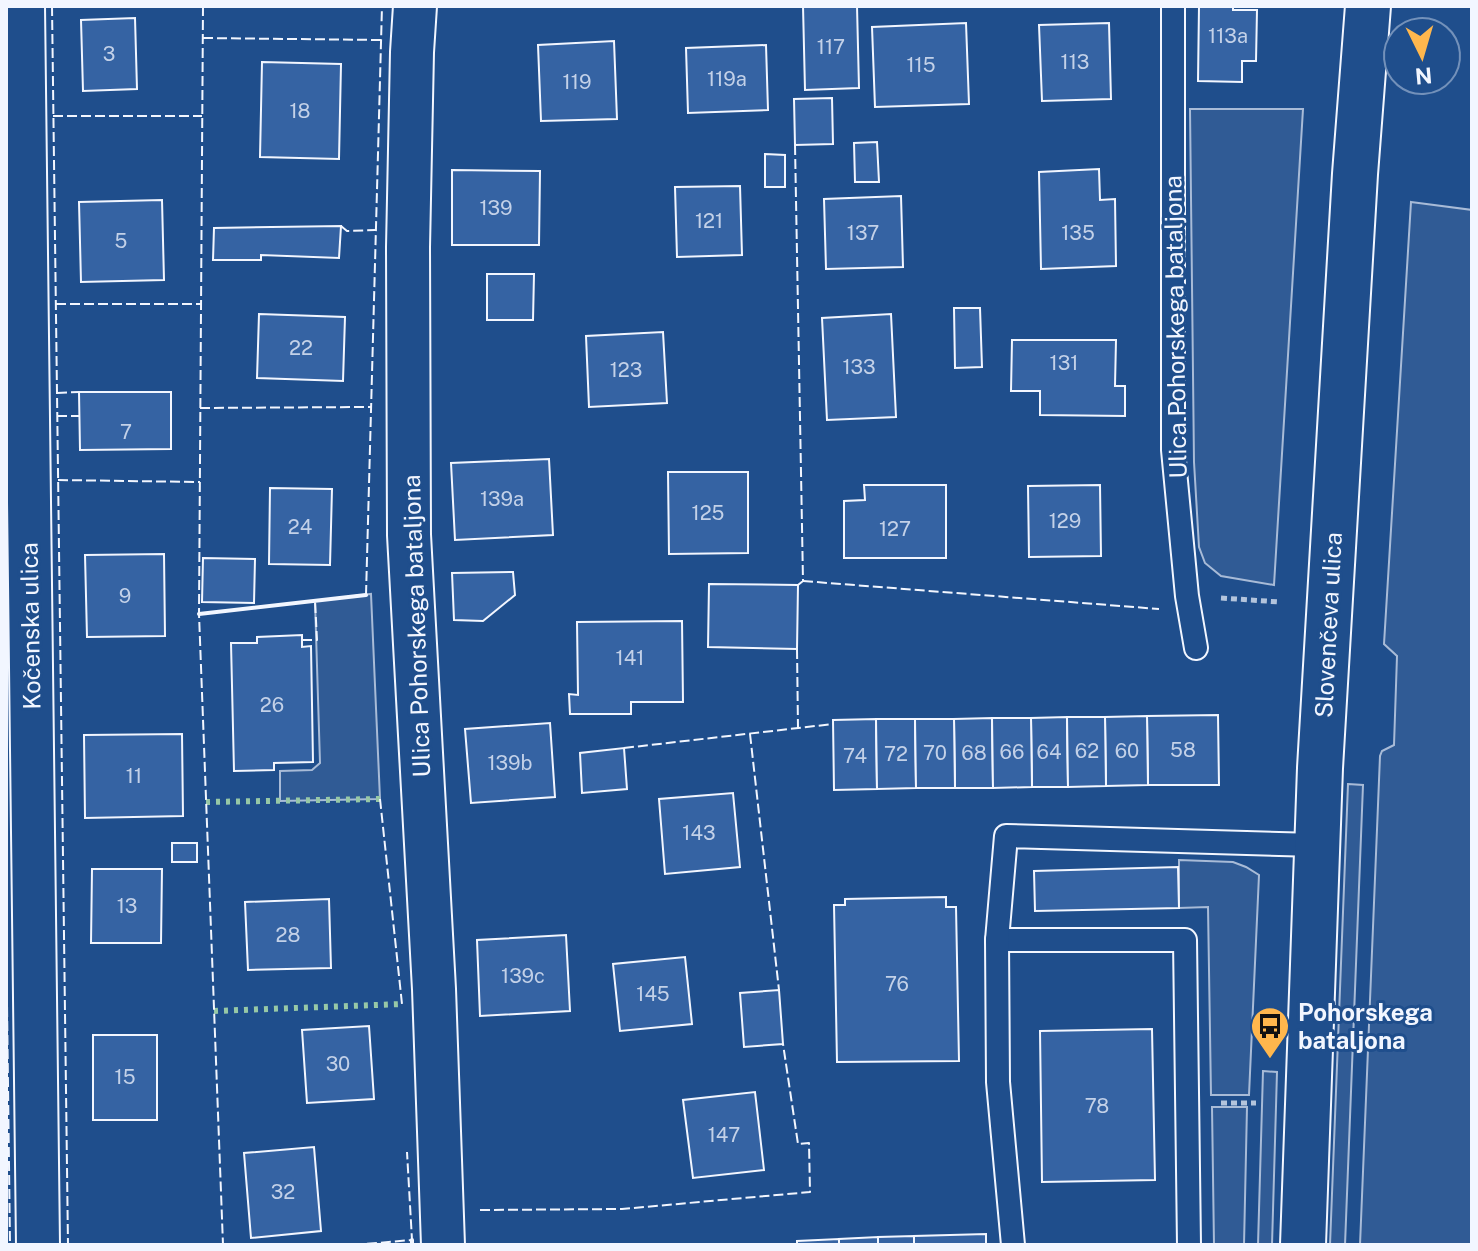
<svg xmlns="http://www.w3.org/2000/svg" width="1478" height="1251" font-family="'Public Sans',sans-serif">
  <rect width="100%" height="100%" fill="#1f4e8c"/>
  <g fill="#305b95" stroke="#a8bbd7" stroke-width="2">
    <path d="M1190,109H1303L1274,585L1221,576L1205,563L1199,547L1194,462Z"/>
    <path d="M1411,202L1472,210V1245H1360L1380,756L1382,751L1394,745L1397,656L1384,644Z"/>
    <path d="M371,594L380,799L280,801V771L312,770L320,763L315,601Z"/>
    <path d="M1348,784L1363,785L1345,1245H1330Z"/>
    <path d="M1179,860L1233,862L1246,867L1259,875L1249,1095H1211L1208,907L1179,908Z"/>
    <path d="M1263,1071L1277,1072L1272,1245H1258Z"/>
    <path d="M1212,1107H1247L1244,1245H1214Z"/>
  </g>
  <g fill="#3563a3" stroke="#f2f6ff" stroke-width="2">
    <path d="M803,6H857L859,88L805,90Z"/>
    <path d="M1199,6H1233V10H1257L1256,61H1242V82L1198,81Z"/>
    <path d="M135,18L137,89L83,91L81,20Z"/>
    <path d="M966,23L969,104L875,107L872,27Z"/>
    <path d="M1109,23L1111,99L1042,101L1039,25Z"/>
    <path d="M614,41L617,119L541,121L538,45Z"/>
    <path d="M766,45L768,110L688,113L686,48Z"/>
    <path d="M262,62L341,64L339,159L260,157Z"/>
    <path d="M832,98L833,144L795,145L794,99Z"/>
    <path d="M877,142L879,182H855L854,143Z"/>
    <path d="M765,154L785,155V187H765Z"/>
    <path d="M1099,169L1100,200L1115,199L1116,266L1041,269L1039,172Z"/>
    <path d="M452,170L540,171L539,245H452Z"/>
    <path d="M740,186L742,255L677,257L675,187Z"/>
    <path d="M901,196L903,267L826,269L824,199Z"/>
    <path d="M162,200L164,280L81,282L79,202Z"/>
    <path d="M341,226L339,258L261,255V260H213L214,228Z"/>
    <path d="M487,274H534L533,320H487Z"/>
    <path d="M954,308H980L982,367L955,368Z"/>
    <path d="M259,314L345,317L343,381L257,378Z"/>
    <path d="M891,314L896,417L827,420L822,318Z"/>
    <path d="M663,332L667,403L589,407L586,336Z"/>
    <path d="M1012,340H1116L1115,386H1125V416L1040,415V391H1011Z"/>
    <path d="M79,392H171V449L80,450Z"/>
    <path d="M549,459L553,535L455,540L451,463Z"/>
    <path d="M668,472H748V553L669,554Z"/>
    <path d="M864,485H946V558H844V501L865,500Z"/>
    <path d="M1100,485L1101,556L1029,557L1028,486Z"/>
    <path d="M270,488L332,489L330,565L269,564Z"/>
    <path d="M164,554L165,636L87,637L85,555Z"/>
    <path d="M203,558L255,559L254,603L202,602Z"/>
    <path d="M513,572L515,595L483,621L454,620L452,573Z"/>
    <path d="M709,584L798,585L797,649L708,647Z"/>
    <path d="M682,621L683,702H631V714H570L569,694L578,695L577,622Z"/>
    <path d="M302,635V647L311,646L313,762L274,763V770L234,771L231,643H257V637Z"/>
    <path d="M1218,715L1219,785H1148L1147,716Z"/>
    <path d="M1147,716L1148,785L1106,786L1105,717Z"/>
    <path d="M1067,717L1068,787H1032L1031,718Z"/>
    <path d="M1067,717H1105L1106,786L1068,787Z"/>
    <path d="M992,718L993,788H955L954,719Z"/>
    <path d="M992,718H1031L1032,787L993,788Z"/>
    <path d="M876,719L877,789L834,790L833,720Z"/>
    <path d="M876,719H915L916,788L877,789Z"/>
    <path d="M915,719H954L955,788H916Z"/>
    <path d="M550,723L555,797L471,803L465,729Z"/>
    <path d="M182,734L183,816L85,818L84,735Z"/>
    <path d="M624,748L627,789L582,793L580,753Z"/>
    <path d="M733,793L740,867L665,874L659,799Z"/>
    <rect x="172" y="843" width="25" height="19"/>
    <path d="M1178,867L1179,908L1035,911L1034,871Z"/>
    <path d="M92,869H162L161,943H91Z"/>
    <path d="M946,897V907H956L959,1061L837,1062L834,905H845V899Z"/>
    <path d="M329,899L331,968L248,970L245,902Z"/>
    <path d="M566,935L570,1011L480,1016L477,940Z"/>
    <path d="M685,957L692,1024L620,1031L613,964Z"/>
    <path d="M779,990L783,1044L744,1047L740,993Z"/>
    <path d="M369,1026L374,1099L307,1103L302,1030Z"/>
    <path d="M1152,1029L1155,1180L1042,1182L1040,1031Z"/>
    <rect x="93" y="1035" width="64" height="85"/>
    <path d="M755,1092L764,1170L693,1178L683,1100Z"/>
    <path d="M314,1147L321,1231L251,1238L244,1153Z"/>
    <path d="M986,1234V1245H914V1236Z"/>
    <path d="M914,1236V1245H878V1237Z"/>
    <path d="M878,1237V1245H839V1239Z"/>
    <path d="M839,1239V1245H797V1241Z"/>
  </g>
  <g fill="none" stroke-linecap="round" stroke-linejoin="round">
    <defs>
      <g id="service">
        <path d="M1173,6V450L1187,596L1196,648"/>
        <path d="M997,940H1185L1189,1245"/>
        <path d="M1013,1245L998,1082L997,940L1006,836L1316,845"/>
      </g>
      <g id="minor">
        <path d="M23,6L38,1245"/>
        <path d="M415,6L412,52L408,247L409,535L434,989L443,1245"/>
      </g>
      <path id="tertiary" d="M1303,1245L1320,768L1355,174L1368,6"/>
    </defs>
    <use href="#service" stroke="#f2f6ff" stroke-width="26"/>
    <use href="#minor" stroke="#f2f6ff" stroke-width="46"/>
    <use href="#tertiary" stroke="#f2f6ff" stroke-width="48"/>
    <g stroke="#b3c4dc" stroke-width="5" stroke-dasharray="6 4" stroke-linecap="butt">
      <path d="M1221,598L1280,602"/>
      <path d="M1221,1103H1256"/>
    </g>
    <use href="#service" stroke="#1f4e8c" stroke-width="22"/>
    <use href="#minor" stroke="#1f4e8c" stroke-width="42"/>
    <use href="#tertiary" stroke="#1f4e8c" stroke-width="44"/>
    <g stroke="#97c8a6" stroke-width="6" stroke-dasharray="4 6" stroke-linecap="butt">
      <path d="M206,802L380,799"/>
      <path d="M214,1011L402,1004"/>
    </g>
    <g stroke="#f2f6ff" stroke-width="2" stroke-dasharray="10 4" stroke-linecap="butt">
      <path d="M52,6L68,1245"/>
      <path d="M203,6L199,614L223,1245"/>
      <path d="M203,38L381,40"/>
      <path d="M53,116H202"/>
      <path d="M795,145L803,581L798,585"/>
      <path d="M341,226L347,231L375,230"/>
      <path d="M56,304H202"/>
      <path d="M57,393L79,392"/>
      <path d="M200,408L371,407"/>
      <path d="M57,416H80"/>
      <path d="M58,480L200,482"/>
      <path d="M803,581L1159,609"/>
      <path d="M366,595L382,6"/>
      <path d="M302,640H317L315,601"/>
      <path d="M797,649L798,728"/>
      <path d="M750,734L779,990"/>
      <path d="M624,748L833,724"/>
      <path d="M380,799L402,1004"/>
      <path d="M6,923L10,1245"/>
      <path d="M480,1210L622,1209L810,1192L809,1143L798,1144L783,1044"/>
      <path d="M353,1245L412,1240L407,1152"/>
    </g>
    <g stroke="#f2f6ff" stroke-width="4">
      <path d="M199,614L366,595"/>
      <path d="M412,1240V1245"/>
    </g>
  </g>
  <defs>
    <symbol id="bus-pin" viewBox="-11 -11 22 30"><path d="M0 17L-7.5 6A9.5 9.5 0 1 1 7.5 6Z" fill="#ffb74d" stroke="#1f4e8c"/><path d="M-5-6H5V4H4V6H2V4H-2V6H-4V4H-5ZM-3.5-4V0h7V-4ZM-3.5 1.2v1.5H-2V1.2ZM2 1.2v1.5H3.5V1.2Z" fill="#111"/></symbol>
  </defs>
  <g fill-rule="evenodd">
    <use href="#bus-pin" x="1248" y="1004" width="44" height="60"/>
  </g>
  <g text-anchor="middle" dominant-baseline="central" stroke-width="6" stroke-linejoin="round" paint-order="stroke">
    <g font-size="20" fill="#c3d1e8">
      <text x="1228" y="36">113a</text>
      <text x="831" y="47">117</text>
      <text x="109" y="54">3</text>
      <text x="1075" y="62">113</text>
      <text x="921" y="65">115</text>
      <text x="727" y="79">119a</text>
      <text x="577" y="82">119</text>
      <text x="300" y="111">18</text>
      <text x="496" y="208">139</text>
      <text x="709" y="221">121</text>
      <text x="863" y="233">137</text>
      <text x="1078" y="233">135</text>
      <text x="121" y="241">5</text>
      <text x="301" y="348">22</text>
      <text x="1064" y="363">131</text>
      <text x="859" y="367">133</text>
      <text x="626" y="370">123</text>
      <text x="126" y="432">7</text>
      <text x="502" y="499">139a</text>
      <text x="708" y="513">125</text>
      <text x="1065" y="521">129</text>
      <text x="300" y="527">24</text>
      <text x="895" y="529">127</text>
      <text x="125" y="596">9</text>
      <text x="630" y="658">141</text>
      <text x="272" y="705">26</text>
      <text x="1183" y="750">58</text>
      <text x="1087" y="751">62</text>
      <text x="1127" y="751">60</text>
      <text x="1012" y="752">66</text>
      <text x="1049" y="752">64</text>
      <text x="935" y="753">70</text>
      <text x="974" y="753">68</text>
      <text x="896" y="754">72</text>
      <text x="855" y="756">74</text>
      <text x="510" y="763">139b</text>
      <text x="134" y="776">11</text>
      <text x="699" y="833">143</text>
      <text x="127" y="906">13</text>
      <text x="288" y="935">28</text>
      <text x="523" y="976">139c</text>
      <text x="897" y="984">76</text>
      <text x="653" y="994">145</text>
      <text x="338" y="1064">30</text>
      <text x="125" y="1077">15</text>
      <text x="1097" y="1106">78</text>
      <text x="724" y="1135">147</text>
      <text x="283" y="1192">32</text>
    </g>
    <g font-size="24" fill="#f2f6ff" stroke="#1f4e8c">
      <text transform="translate(1175 327) rotate(-91)">Ulica Pohorskega bataljona</text>
      <text transform="translate(1328 625) rotate(-87)">Slovenčeva ulica</text>
      <text transform="translate(30 626) rotate(-91)">Kočenska ulica</text>
      <text transform="translate(416 626) rotate(-92)">Ulica Pohorskega bataljona</text>
    </g>
    <g font-size="24" font-weight="bold" fill="#f2f6ff" stroke="#1f4e8c" text-anchor="start">
      <text x="1298" y="1012">Pohorskega<tspan x="1298" dy="28">bataljona</tspan></text>
    </g>
  </g>
  <rect width="1478" height="1251" fill="none" stroke="#f2f6ff" stroke-width="16"/>
  <g transform="translate(1422 56) rotate(175)"><circle r="38" fill="#1f4e8c" stroke="#7391ba" stroke-width="2"/>
  <path d="M0-6L14 30L0 20L-14 30Z" fill="#ffb74d"/>
  <text y="-12" font-size="22" font-weight="bold" text-anchor="middle" fill="#f2f6ff">N</text>
  </g>
</svg>
